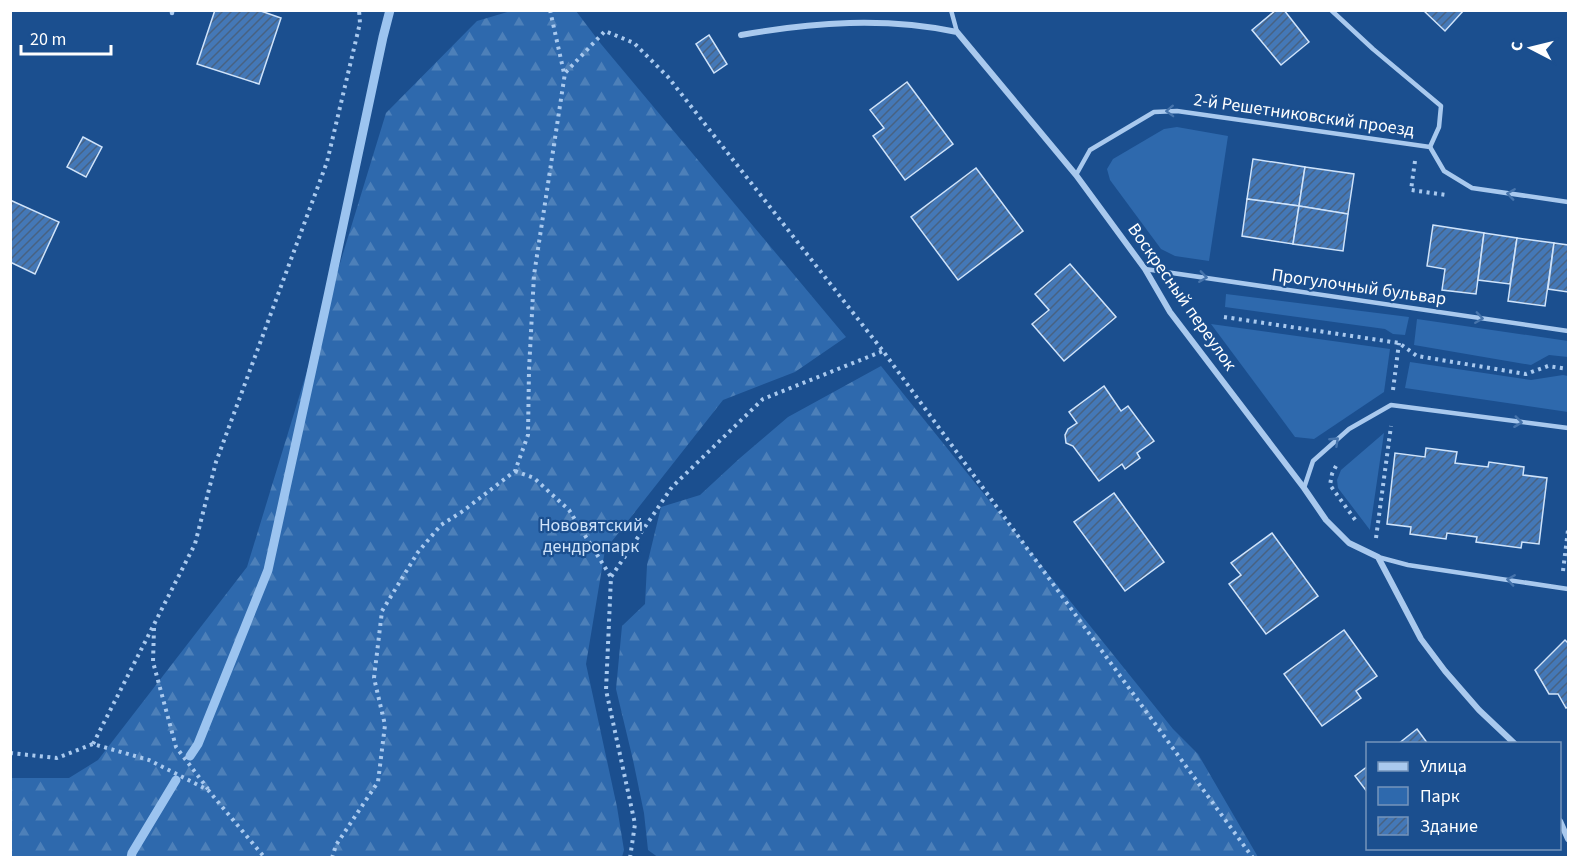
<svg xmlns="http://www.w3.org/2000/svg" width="1579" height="868" font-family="'Source Sans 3',sans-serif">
  <defs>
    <pattern id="forest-firs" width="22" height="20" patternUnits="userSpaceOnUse" patternTransform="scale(1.5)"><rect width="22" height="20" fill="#2e69ad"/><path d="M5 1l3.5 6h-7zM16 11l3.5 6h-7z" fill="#4d80b9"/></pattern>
    <pattern id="building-hatch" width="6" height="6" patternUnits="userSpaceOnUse" patternTransform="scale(1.5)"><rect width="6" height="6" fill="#4478b7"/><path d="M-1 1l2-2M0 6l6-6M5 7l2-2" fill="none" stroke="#486282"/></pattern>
  </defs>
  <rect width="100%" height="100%" fill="#1b4f8f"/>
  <g fill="#2e69ad">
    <path d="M1177,127L1228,136L1209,261L1175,256L1161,249L1110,180L1107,169L1113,159L1164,129Z"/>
    <path d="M1226,294L1409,317L1405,335L1393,334L1385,329L1225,307Z"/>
    <path d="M1417,319L1568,341V357L1549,355L1531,365L1414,345Z"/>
    <path d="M1211,324L1390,349L1384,392L1314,439L1295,437Z"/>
    <path d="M1410,362L1531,380L1563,375L1568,376V412L1405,388Z"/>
    <path d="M1384,433L1370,529V530L1338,488L1337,480L1341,470Z"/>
  </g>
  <g fill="url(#forest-firs)">
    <path d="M572,11H576L601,44L846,337L795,372L723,400L605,550L586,664L617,807L624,850L622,857H11V778H69L98,760L247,567L386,113L477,21L511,11Z"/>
    <path d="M881,366L1173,729L1198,754L1258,857L659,858L648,850L644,813L633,760L616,689L622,626L645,604L647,565L661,507L700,495L740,458L788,417Z"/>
  </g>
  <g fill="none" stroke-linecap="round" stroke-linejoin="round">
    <g stroke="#9cc4f0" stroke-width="9">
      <path d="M190,756L198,744L268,570L328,296L383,37L390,10"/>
      <path d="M131,858L132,853L176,780"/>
    </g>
  </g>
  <g fill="url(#building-hatch)" stroke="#cfe3fa" stroke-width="1.5">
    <path d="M215,10H258L281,18L259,84L197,64Z"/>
    <path d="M1276,10H1284L1309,42L1281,65L1252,30Z"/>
    <path d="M1423,10H1464L1445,31Z"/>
    <path d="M709,35L727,64L714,73L696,44Z"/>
    <path d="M907,82L953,144L905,180L873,136L884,128L870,110Z"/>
    <path d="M83,137L102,147L86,177L67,167Z"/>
    <path d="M1253,159L1305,167L1299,206L1247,199Z"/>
    <path d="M1305,167L1354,174L1348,214L1299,206Z"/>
    <path d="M976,168L1023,231L958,280L911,217Z"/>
    <path d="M1247,199L1299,206L1293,244L1242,236Z"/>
    <path d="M10,200L59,222L35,274L10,262Z"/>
    <path d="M1299,206L1348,214L1343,251L1293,244Z"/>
    <path d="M1433,225L1484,233L1476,294L1442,290L1445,269L1427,266Z"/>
    <path d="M1484,233L1517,238L1510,284L1478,280Z"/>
    <path d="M1517,238L1554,243L1545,306L1508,301Z"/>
    <path d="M1554,243L1568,245V292L1548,289Z"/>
    <path d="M1070,264L1116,317L1064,361L1032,324L1049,310L1035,294Z"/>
    <path d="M1104,386L1121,411L1128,406L1154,441L1137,453L1140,458L1125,469L1122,464L1099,481L1073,446L1066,443L1065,435L1068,429L1077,423L1069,412Z"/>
    <path d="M1426,448L1457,452L1455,463L1488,467L1489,462L1524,467L1523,475L1547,478L1539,544L1522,542L1521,548L1476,542L1477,537L1447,533L1446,539L1410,534L1411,527L1387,524L1395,453L1425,457Z"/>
    <path d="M1114,493L1164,562L1125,591L1074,522Z"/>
    <path d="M1272,533L1318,596L1266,634L1229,584L1241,575L1231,563Z"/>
    <path d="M1344,630L1377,676L1356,691L1361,698L1322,726L1284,674Z"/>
    <path d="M1565,640L1568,643V707L1566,708L1558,694H1549L1535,670Z"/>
    <path d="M1417,729L1428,744H1398Z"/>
    <path d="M1368,766V793L1355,776Z"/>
  </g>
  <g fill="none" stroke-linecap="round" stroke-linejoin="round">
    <g stroke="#a9c9ee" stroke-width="4" stroke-dasharray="3 4.5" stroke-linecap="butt">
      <path d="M550,10L564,73"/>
      <path d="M1415,161L1411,190L1446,195"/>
      <path d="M1224,317L1399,343L1417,356L1526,374L1548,366L1568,369"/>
      <path d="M1393,390L1399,343"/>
      <path d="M1336,466L1332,474L1330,485L1356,521"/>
      <path d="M515,471L534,478L569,510L611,577"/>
      <path d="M1376,538L1391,426"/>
      <path d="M1563,571L1568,530"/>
      <path d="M154,628L153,662L176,747L208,789"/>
      <path d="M93,744L195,544L216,462L327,162L360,23L359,10"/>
      <path d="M10,753L57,758L93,744L149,760L208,790L265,858"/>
      <path d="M332,858L336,845L378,782L385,725L374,678L382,611L418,552L441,525L463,511L515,471L528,435L529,370L534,275L565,73L605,31L634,43L668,77L883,351L1253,858"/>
      <path d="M630,858L635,824L606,690L611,577L672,487L763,399L883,351"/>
    </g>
    <g stroke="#a9c9ee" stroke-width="4.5">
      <path d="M951,10L957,32"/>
      <path d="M1331,10L1373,49L1441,106L1439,127L1430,147"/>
      <path d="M172,13V10"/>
      <path d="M1076,175L1090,150L1154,112L1177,111L1430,147L1444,171L1472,188L1568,202"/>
      <path d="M1145,269L1568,331"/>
      <path d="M1304,488L1313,461L1349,429L1391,405L1568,428"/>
      <path d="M1378,557L1408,565L1568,589"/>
    </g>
    <g stroke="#a9c9ee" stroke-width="6">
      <path d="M741,35C814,22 885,17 957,32L1076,175L1145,269L1170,312L1304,488L1326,520L1349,543L1378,557L1421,639L1445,671L1479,710L1515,744"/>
      <path d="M1560,821L1568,839"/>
    </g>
  </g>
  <defs><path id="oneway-chevron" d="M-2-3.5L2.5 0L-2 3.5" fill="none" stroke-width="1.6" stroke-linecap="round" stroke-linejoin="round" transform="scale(1.5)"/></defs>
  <g stroke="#4674ac">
    <use href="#oneway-chevron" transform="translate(1170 111) rotate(178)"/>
    <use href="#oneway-chevron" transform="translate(1511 194) rotate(-172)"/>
    <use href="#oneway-chevron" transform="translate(1203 277) rotate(8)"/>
    <use href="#oneway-chevron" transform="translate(1479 318) rotate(8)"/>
    <use href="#oneway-chevron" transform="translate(1518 422) rotate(7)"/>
    <use href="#oneway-chevron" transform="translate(1335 441) rotate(-43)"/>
    <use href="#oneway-chevron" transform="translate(1511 580) rotate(-172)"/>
  </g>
  <g text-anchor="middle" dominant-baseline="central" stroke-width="4.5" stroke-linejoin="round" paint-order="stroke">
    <g font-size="18" fill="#fff" stroke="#1b4f8f">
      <text transform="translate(1304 115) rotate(8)">2-й Решетниковский проезд</text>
      <text transform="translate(1359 287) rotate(8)">Прогулочный бульвар</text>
      <text transform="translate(1182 297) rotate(55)">Воскресный переулок</text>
    </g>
    <g font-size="18" fill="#cfe3fa" stroke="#1b4f8f">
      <text x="591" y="525">Нововятский<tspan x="591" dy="21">дендропарк</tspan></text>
    </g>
  </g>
  <rect width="1579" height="868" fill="none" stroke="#ffffff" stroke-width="24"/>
  <rect x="1366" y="742" width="195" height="108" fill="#1b4f8f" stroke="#7695bc" stroke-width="1.5"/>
  <rect x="1378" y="762" width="30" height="9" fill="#a9c9ee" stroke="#7695bc" stroke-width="1.5"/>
  <text x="1420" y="772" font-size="18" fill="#ffffff">Улица</text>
  <rect x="1378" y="787" width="30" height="18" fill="#2e69ad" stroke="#7695bc" stroke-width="1.5"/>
  <text x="1420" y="802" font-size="18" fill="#ffffff">Парк</text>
  <rect x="1378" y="817" width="30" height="18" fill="url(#building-hatch)" stroke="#7695bc" stroke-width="1.5"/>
  <text x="1420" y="832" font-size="18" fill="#ffffff">Здание</text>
  <g transform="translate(1531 48) rotate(277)" stroke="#1b4f8f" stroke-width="4.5" paint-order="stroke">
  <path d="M0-4.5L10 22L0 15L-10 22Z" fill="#ffffff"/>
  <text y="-9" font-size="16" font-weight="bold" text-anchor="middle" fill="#ffffff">С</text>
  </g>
  <path d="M21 45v9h90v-9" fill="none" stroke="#ffffff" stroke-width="3"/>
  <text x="30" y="45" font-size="18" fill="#ffffff" stroke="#1b4f8f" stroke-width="4.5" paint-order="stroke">20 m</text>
</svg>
